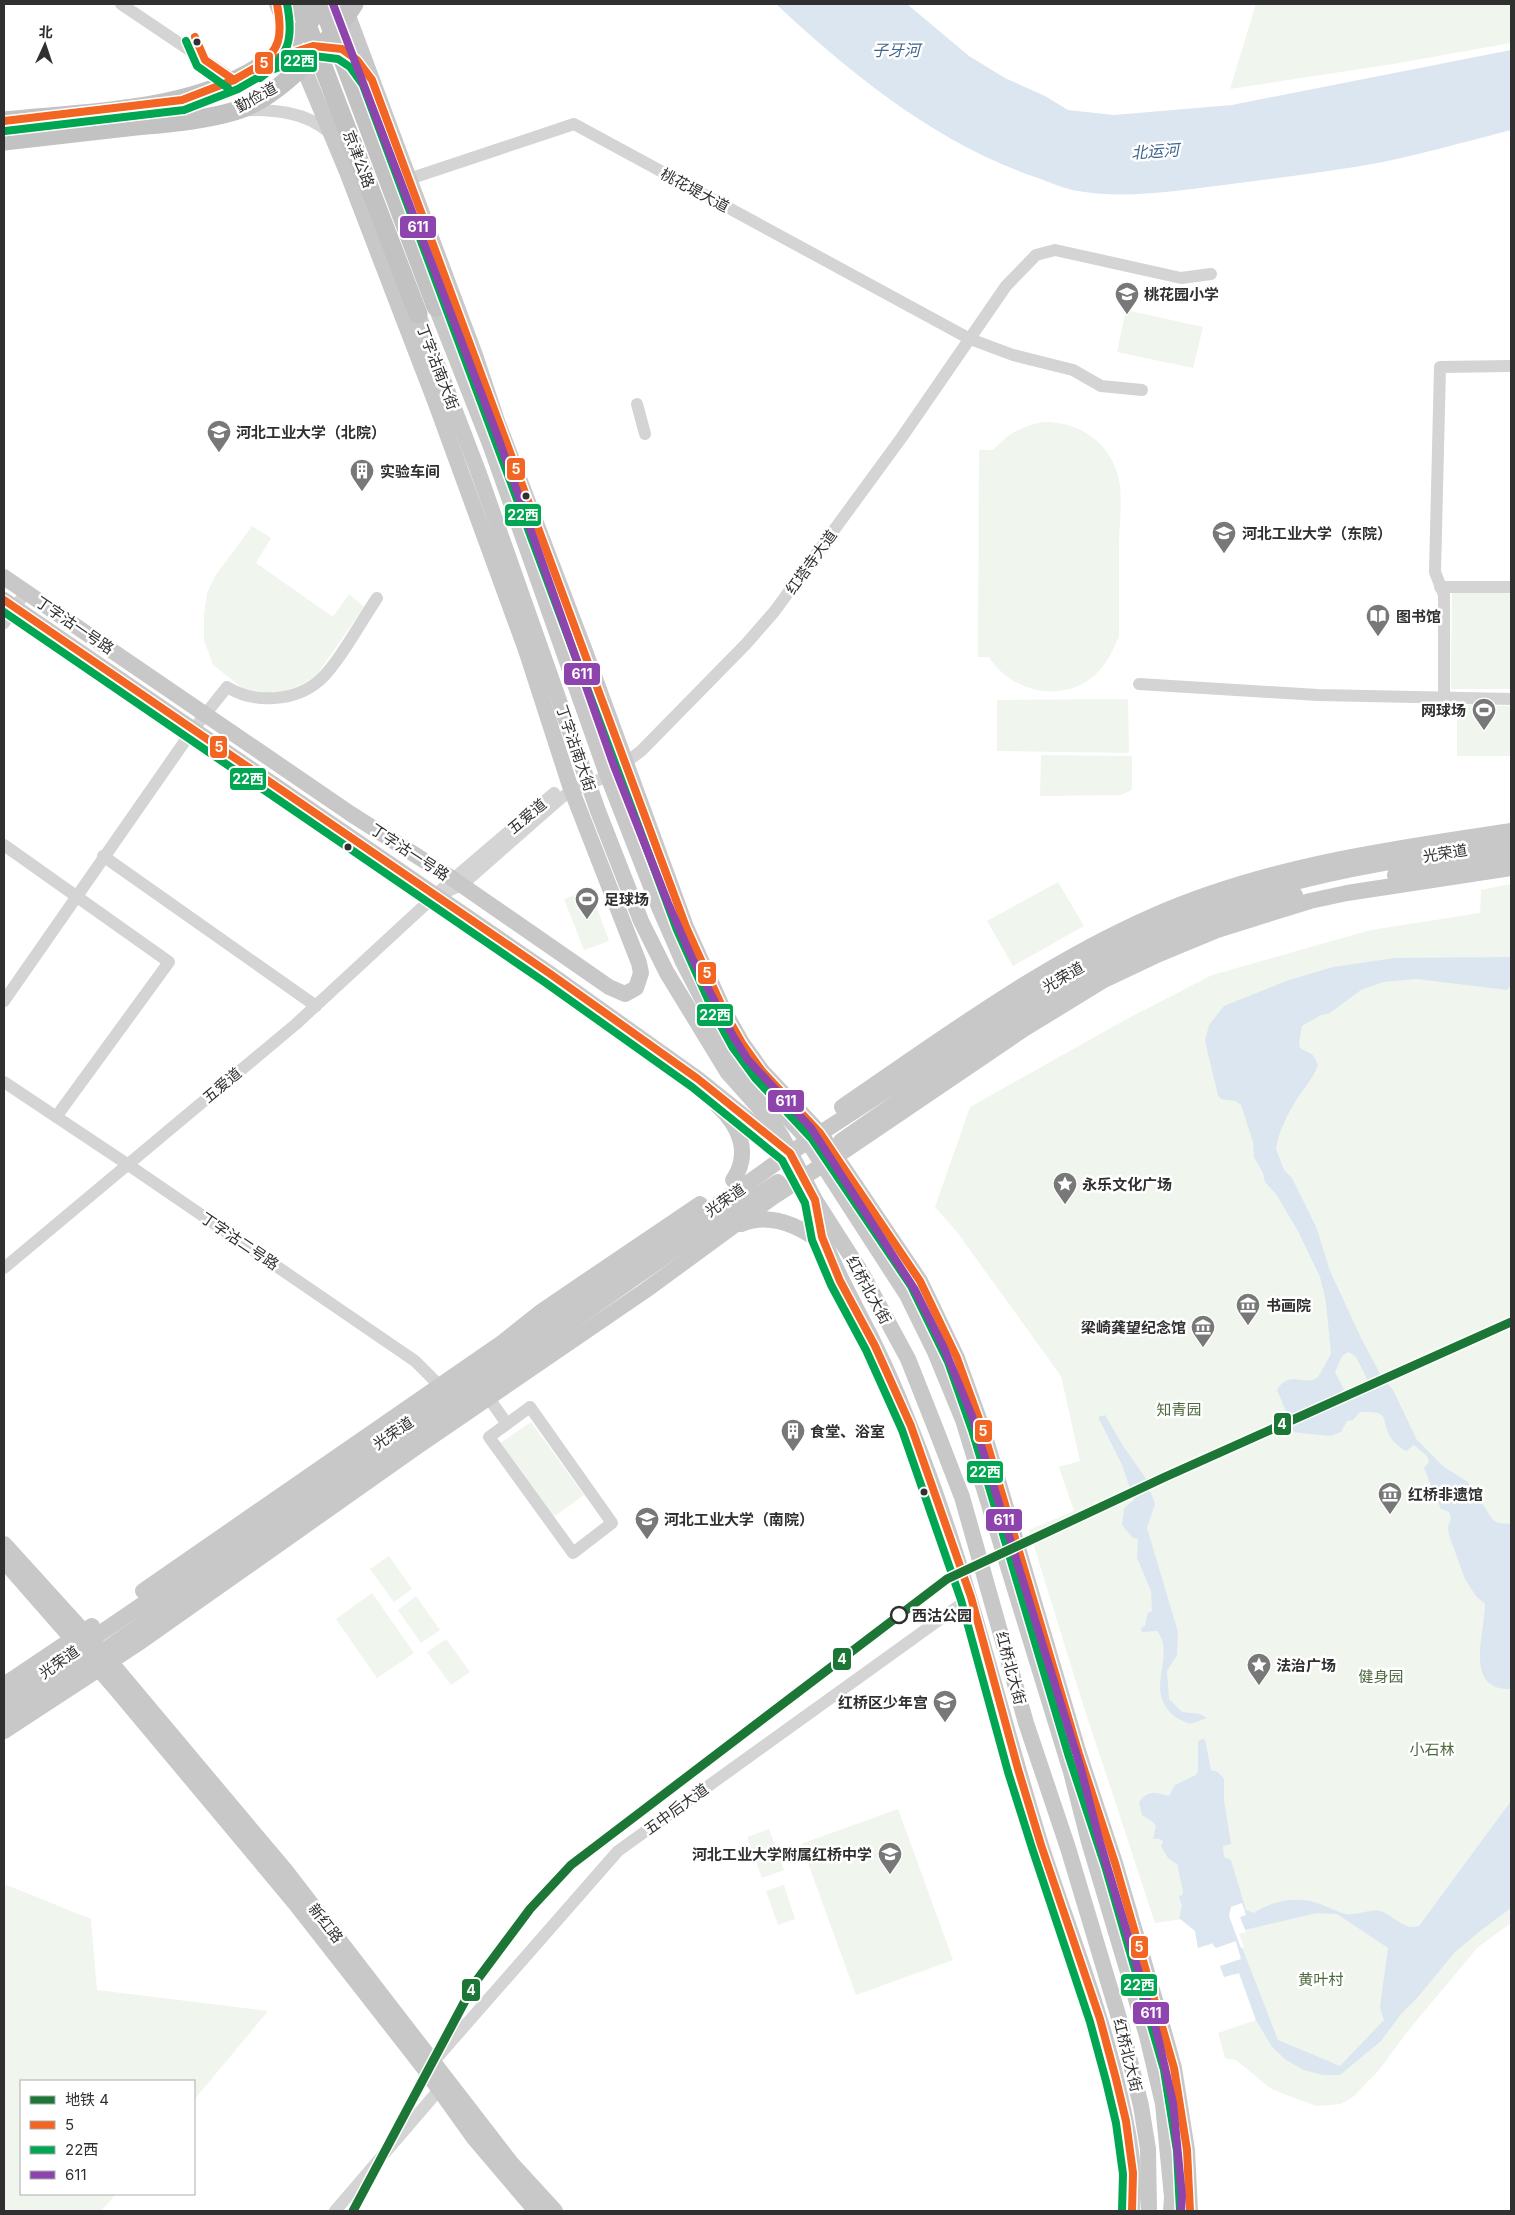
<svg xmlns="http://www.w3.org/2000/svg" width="1515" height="2215" font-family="Inter,'Noto Sans SC',sans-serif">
  <rect width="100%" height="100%" fill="#fff"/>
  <g fill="#f0f5ed">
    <path d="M1256,4H1511V43L1393,64L1230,89Z"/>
    <path d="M1126,310L1203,327L1193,368L1117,352Z"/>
    <path d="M1043,422C1082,421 1115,446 1120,486C1122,506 1119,528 1119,548C1119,577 1119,607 1119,636C1113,651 1106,665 1094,676C1061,704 1011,692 989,657H978L979,450H993C1008,434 1021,426 1043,422Z"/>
    <path d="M252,526L271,538L256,563L333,617L349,594L364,607L316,676L302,684L285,691L266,693L245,690L213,665L204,640V615L207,593L215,576Z"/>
    <path d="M1452,586L1511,587V689H1451Z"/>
    <path d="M1128,699L1129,753L997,751V700Z"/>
    <path d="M1457,705L1511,706V756H1457Z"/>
    <path d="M1041,755L1132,756V790L1121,795L1040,796Z"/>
    <path d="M1058,882L1084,926L1013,966L987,921Z"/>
    <path d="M1511,884V1923L1478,1947L1411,2027L1379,2070L1354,2096L1341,2104L1317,2106L1284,2094L1270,2088L1236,2060L1225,2058L1218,2033L1256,2020L1239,1973L1224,1977L1220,1966L1241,1959L1236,1941L1216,1948L1212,1944L1198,1948L1195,1931L1183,1919L1155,1923L1080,1695L1029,1530L1074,1511L1059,1467L1080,1461L1061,1376L957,1232L935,1207L970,1107L1123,1021L1212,975L1371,930L1480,913L1481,890Z"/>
    <path d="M590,889L609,941L584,950L564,899Z"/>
    <path d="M531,1422L584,1495L552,1518L499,1444Z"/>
    <path d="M389,1556L412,1589L394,1602L370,1569Z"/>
    <path d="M372,1593L414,1653L377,1678L336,1619Z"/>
    <path d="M416,1596L440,1630L421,1643L398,1610Z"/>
    <path d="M446,1639L470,1672L451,1685L427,1652Z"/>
    <path d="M898,1809L953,1960L856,1995L801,1844Z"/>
    <path d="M769,1829L784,1870L762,1878L747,1837Z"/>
    <path d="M4,1884L91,1919L97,1990L268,2011L194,2100V2081H21V2194H116L101,2211H4Z"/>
    <path d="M784,1885L795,1919L778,1925L766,1891Z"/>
  </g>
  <g fill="#dbe6f1" fill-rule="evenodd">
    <path d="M776,4H907L969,56L1005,78L1045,96L1068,110L1114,115L1232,105L1511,50V130C1468,141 1426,153 1383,162C1330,172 1277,178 1224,185C1173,191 1123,200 1072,190C1061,187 1049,182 1038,178C939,145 852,75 776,4Z"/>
    <path d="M1511,957V985L1507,990L1417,979L1383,982L1361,990L1330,1013L1321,1015L1302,1026L1299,1043L1300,1048L1313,1055L1318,1065C1313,1079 1303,1089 1295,1102C1287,1116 1278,1132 1276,1149L1284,1170L1292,1178L1317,1229L1330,1271L1362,1340L1382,1377L1393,1390L1417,1440L1444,1467L1468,1482L1493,1520L1498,1523L1511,1524V1689C1463,1691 1485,1633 1485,1604L1476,1596L1465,1579L1449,1535L1448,1527L1451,1518L1449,1512L1441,1509L1424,1468L1429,1462L1427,1456L1414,1445L1406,1451C1401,1448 1394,1443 1391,1438C1379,1418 1393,1411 1360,1412L1353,1420L1347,1421L1341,1432L1331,1436L1291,1432L1288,1416L1277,1390C1288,1372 1300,1383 1313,1380L1318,1377L1331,1354L1326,1302L1320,1277L1298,1231L1276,1194L1265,1182L1263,1173L1254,1157L1253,1142L1241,1105L1235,1101L1221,1099L1218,1095L1205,1041L1209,1025L1224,1006L1286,981L1333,967L1395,958ZM1349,1352L1356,1357L1368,1381L1361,1391L1346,1394L1335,1372L1342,1356Z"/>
    <path d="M1105,1415L1123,1446L1145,1477L1155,1504L1147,1528L1178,1632L1177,1655L1167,1671L1169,1699L1182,1712L1200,1714L1207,1718L1190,1724C1184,1721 1174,1718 1170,1712C1146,1687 1176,1654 1157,1631L1142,1632L1141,1628L1145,1626L1148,1613L1152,1611L1151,1591L1137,1558L1138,1539L1133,1538L1122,1525L1124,1508L1134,1500L1122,1465L1098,1417Z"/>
    <path d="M1203,1739L1205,1740L1211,1770L1218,1772L1224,1779V1800L1231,1844L1223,1846L1224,1857L1231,1860L1246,1910L1254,1913C1270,1901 1298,1896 1317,1903C1327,1906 1337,1912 1346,1914C1358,1916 1371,1908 1381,1911C1394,1916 1404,1931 1419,1926L1511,1801V1908L1480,1931L1454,1953L1418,1997L1401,2014L1381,2041L1340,2075H1323L1304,2070L1286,2060L1272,2047L1256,2020L1239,1973L1224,1977L1220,1966L1241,1959L1236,1941L1216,1948L1212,1943L1198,1948L1195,1931L1179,1918L1182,1906L1179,1897L1183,1894C1183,1884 1178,1875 1178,1865L1168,1858L1161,1846L1163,1841L1160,1839H1153L1156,1826L1153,1822L1142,1815L1139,1802C1148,1789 1158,1793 1169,1796L1175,1785L1196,1775L1198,1771V1741ZM1317,1913L1337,1914L1388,1948L1380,2007L1384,2020L1340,2066L1278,2040L1236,1932Z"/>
  </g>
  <path fill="#fff" d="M1242,1903L1246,1915L1240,1917L1246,1932L1239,1934L1244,1947L1241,1948L1229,1916L1231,1907Z"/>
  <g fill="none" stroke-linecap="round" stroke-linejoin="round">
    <g stroke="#d4d4d4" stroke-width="12">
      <path d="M121,4L234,80"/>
      <path d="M243,110C275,110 305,111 330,133"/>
      <path d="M409,179L574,124L970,339L1013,355L1073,370L1101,386L1142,390"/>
      <path d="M637,404L645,434"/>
      <path d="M1440,587H1511"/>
      <path d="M4,623L26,592"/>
      <path d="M1139,684L1318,695L1511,699"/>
      <path d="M1444,699V595L1435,572L1440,367L1511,366"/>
      <path d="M4,845L169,962L56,1117"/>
      <path d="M103,856L316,1006"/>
      <path d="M436,896L462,885L561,798L572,791L608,776L641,751L746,644L774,612L902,437L1006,286L1036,255L1055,250L1181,278L1211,274"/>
      <path d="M4,1001L192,731L227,687C254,704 295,702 320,680C338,664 362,620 377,598"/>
      <path d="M4,1082L127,1164L415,1361L435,1381L443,1394"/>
      <path d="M4,1268L296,1024L453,879L554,793"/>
      <path d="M488,1397L507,1424L489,1437L573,1553L612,1523L530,1407L507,1424"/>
      <path d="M427,2066L434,2061L618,1851L971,1597"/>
      <path d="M335,2211L444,2084"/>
    </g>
    <g stroke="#c8c8c8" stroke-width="16">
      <path d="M344,5L475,355L497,421L585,651L686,927L724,1011L742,1043L762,1071L820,1133L920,1281L957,1358L983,1430L1079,1754L1115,1863L1155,2000L1174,2068L1187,2150L1190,2211"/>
      <path d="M436,307L490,444L605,769L659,907L683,962L724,1041L740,1066L803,1134L907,1295L935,1352L963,1420L1071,1772L1089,1842L1147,2036L1163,2104L1172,2197L1171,2211"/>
      <path d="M418,314L478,471L598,811L641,921L667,973L728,1073L772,1122L782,1137L815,1200L861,1272L908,1359L933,1422L962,1497L1026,1723L1068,1848L1122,2028L1141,2106L1148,2149L1149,2211"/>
      <path d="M4,577L351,814L453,879L609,987L625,994L636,988L641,973L639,963L570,786L526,650L435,401L347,172L277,4"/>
      <path d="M4,600L549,973L698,1079L787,1151"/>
      <path d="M1395,875L1511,855"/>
      <path d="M718,1106C740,1126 751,1154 733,1180"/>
      <path d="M842,1107C942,1039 1041,965 1153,916C1266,866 1390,849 1511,831"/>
      <path d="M841,1141L996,1033L1085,978L1122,959L1188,928L1295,895"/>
      <path d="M816,1207C823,1247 839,1274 857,1310C877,1347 895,1387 910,1426C965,1561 997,1703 1040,1842C1067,1926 1101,2009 1120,2095C1126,2121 1132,2148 1133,2174C1134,2186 1133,2199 1132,2211"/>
      <path d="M741,1224C772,1211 802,1227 826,1246"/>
      <path d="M4,1544L102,1652L285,1870L511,2163L555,2211"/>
      <path d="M4,1561L117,1690L295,1903L424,2068L474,2138L536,2211"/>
      <path d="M143,1591L503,1342L542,1311L700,1204"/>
      <path d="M4,1685L92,1626"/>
      <path d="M4,1699L445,1398L790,1153L1040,990C1089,961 1139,933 1193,914C1296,875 1403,858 1511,843"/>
      <path d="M4,1716L102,1652L701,1231L778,1182"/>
      <path d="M4,1731L140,1642L418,1446L646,1290L773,1197L847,1149L1024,1029L1104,980L1159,954L1217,930L1310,901L1347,893L1511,868"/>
    </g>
    <g stroke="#c2c2c2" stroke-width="19">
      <path d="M4,121C83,113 178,112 249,73C279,57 303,31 323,4"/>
      <path d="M4,141C48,136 92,131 136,126C169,123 207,120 238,110C280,96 331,41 354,4"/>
    </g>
    <g stroke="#c2c2c2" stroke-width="19">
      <path d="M299,4L418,314"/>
      <path d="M322,4L436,307"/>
    </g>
    <defs>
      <g id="bus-1">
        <path d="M195,37L205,60L234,80"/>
        <path d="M254,70C281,50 283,36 277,4"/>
        <path d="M4,121L182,100L234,80L267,61L313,46L342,49L357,60L372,80L686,927L724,1011L742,1043L762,1071L820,1133L920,1281L957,1358L983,1430L1079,1754L1115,1863L1174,2068L1187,2150L1190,2211"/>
        <path d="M4,600L549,973L698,1079L790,1153L815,1200L822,1237L840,1281L875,1346L911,1426L971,1597L1018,1769L1041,1845L1100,2019L1116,2079L1126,2121L1133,2173L1132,2211"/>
      </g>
      <g id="bus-2">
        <path d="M186,41L197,66L228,88"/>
        <path d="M260,78C289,56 294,39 287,4"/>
        <path d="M5,131L184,110L238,89L271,70L314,56L338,59L350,67L363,85L677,930L715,1015L733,1048L755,1078L812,1139L911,1286L948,1362L973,1433L1069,1757L1105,1866L1164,2070L1177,2151L1180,2211"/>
        <path d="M4,612L543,981L692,1087L782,1160L805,1203L812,1240L831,1285L866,1350L902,1430L961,1600L1008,1772L1032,1848L1090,2022L1106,2081L1116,2123L1123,2174L1122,2211"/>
      </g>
      <path id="bus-3" d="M333,4L499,440L614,766L668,903L692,958L733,1036L748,1060L811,1128L915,1290L944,1348L972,1416L1081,1769L1099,1839L1157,2033L1173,2103L1182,2196L1181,2211"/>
    </defs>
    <use href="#bus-1" stroke="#fff" stroke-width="11"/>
    <use href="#bus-2" stroke="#fff" stroke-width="11"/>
    <use href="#bus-3" stroke="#fff" stroke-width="11"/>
    <use href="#bus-1" stroke="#f26522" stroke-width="8"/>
    <use href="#bus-2" stroke="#00a651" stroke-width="8"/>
    <use href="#bus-3" stroke="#8e44ad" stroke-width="8"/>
    <defs>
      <path id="metro-1" d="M353,2211L474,1984L530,1909L571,1865L947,1579L1165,1477L1511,1322"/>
    </defs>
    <use href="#metro-1" stroke="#fff" stroke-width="12"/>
    <use href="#metro-1" stroke="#1c7736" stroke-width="9"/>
  </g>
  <defs>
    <symbol id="school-pin" viewBox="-11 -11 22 30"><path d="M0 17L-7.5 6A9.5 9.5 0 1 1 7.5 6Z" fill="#787878" stroke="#fff"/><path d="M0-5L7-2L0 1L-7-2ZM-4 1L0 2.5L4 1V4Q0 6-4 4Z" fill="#fff"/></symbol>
    <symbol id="building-pin" viewBox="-11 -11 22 30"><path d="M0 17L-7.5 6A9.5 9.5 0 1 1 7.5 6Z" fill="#787878" stroke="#fff"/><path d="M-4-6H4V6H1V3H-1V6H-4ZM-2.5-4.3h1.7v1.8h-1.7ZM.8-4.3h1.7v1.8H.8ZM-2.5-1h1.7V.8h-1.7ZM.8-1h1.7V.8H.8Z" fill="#fff"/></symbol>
    <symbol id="university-pin" viewBox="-11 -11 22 30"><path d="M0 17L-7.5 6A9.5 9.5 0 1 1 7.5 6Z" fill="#787878" stroke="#fff"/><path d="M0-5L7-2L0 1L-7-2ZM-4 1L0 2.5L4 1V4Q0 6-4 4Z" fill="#fff"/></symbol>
    <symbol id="library-pin" viewBox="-11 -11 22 30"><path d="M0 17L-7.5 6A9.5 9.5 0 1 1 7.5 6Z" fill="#787878" stroke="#fff"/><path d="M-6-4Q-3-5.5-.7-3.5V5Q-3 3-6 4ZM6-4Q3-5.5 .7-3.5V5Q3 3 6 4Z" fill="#fff"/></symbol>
    <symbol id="stadium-pin" viewBox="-11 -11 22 30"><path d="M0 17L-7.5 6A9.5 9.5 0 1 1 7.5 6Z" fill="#787878" stroke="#fff"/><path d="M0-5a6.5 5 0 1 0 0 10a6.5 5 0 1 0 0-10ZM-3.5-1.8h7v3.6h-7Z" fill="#fff"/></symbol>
    <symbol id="sight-pin" viewBox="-11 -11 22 30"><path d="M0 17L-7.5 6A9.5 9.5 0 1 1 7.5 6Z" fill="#787878" stroke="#fff"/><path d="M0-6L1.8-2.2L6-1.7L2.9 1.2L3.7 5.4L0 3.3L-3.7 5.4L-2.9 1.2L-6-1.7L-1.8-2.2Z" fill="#fff"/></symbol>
    <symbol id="museum-pin" viewBox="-11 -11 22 30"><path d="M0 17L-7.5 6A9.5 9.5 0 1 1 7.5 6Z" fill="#787878" stroke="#fff"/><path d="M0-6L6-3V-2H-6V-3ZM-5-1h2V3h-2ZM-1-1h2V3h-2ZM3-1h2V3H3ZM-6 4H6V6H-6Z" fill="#fff"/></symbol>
  </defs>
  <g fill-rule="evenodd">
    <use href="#school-pin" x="1113" y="280" width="28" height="38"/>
    <use href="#school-pin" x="205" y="418" width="28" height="38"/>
    <use href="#building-pin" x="348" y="457" width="28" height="38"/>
    <use href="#university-pin" x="1210" y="519" width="28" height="38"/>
    <use href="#library-pin" x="1364" y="602" width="28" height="38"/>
    <use href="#stadium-pin" x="1470" y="696" width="28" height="38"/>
    <use href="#stadium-pin" x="573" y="885" width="28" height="38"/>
    <use href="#sight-pin" x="1051" y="1170" width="28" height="38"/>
    <use href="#museum-pin" x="1234" y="1291" width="28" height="38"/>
    <use href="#museum-pin" x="1189" y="1313" width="28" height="38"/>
    <use href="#building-pin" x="779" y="1417" width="28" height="38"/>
    <use href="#museum-pin" x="1376" y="1480" width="28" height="38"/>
    <use href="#school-pin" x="633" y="1505" width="28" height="38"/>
    <use href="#sight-pin" x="1245" y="1651" width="28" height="38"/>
    <use href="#school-pin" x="931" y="1688" width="28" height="38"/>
    <use href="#school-pin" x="876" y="1840" width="28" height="38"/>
  </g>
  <g fill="#303030" stroke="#fff" stroke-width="2">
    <circle cx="197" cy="42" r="4.5"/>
    <circle cx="526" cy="496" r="4.5"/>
    <circle cx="348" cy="847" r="4.5"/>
    <circle cx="924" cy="1492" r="4.5"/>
  </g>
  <circle fill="#fff" stroke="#303030" stroke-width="2.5" cx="899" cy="1615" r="8"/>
  <g text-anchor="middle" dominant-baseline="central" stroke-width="5" stroke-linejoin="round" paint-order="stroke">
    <g font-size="15" fill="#303030" stroke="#fff">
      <text transform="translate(256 97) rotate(-29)">勤俭道</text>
      <text transform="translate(359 159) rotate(69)">京津公路</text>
      <text transform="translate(695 190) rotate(28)">桃花堤大道</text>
      <text transform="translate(438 367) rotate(69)">丁字沽南大街</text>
      <text transform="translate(811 562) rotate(-54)">红塔寺大道</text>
      <text transform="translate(75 625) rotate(34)">丁字沽一号路</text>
      <text transform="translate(576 748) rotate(71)">丁字沽南大街</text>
      <text transform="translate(527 816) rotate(-40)">五爱道</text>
      <text transform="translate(410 852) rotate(33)">丁字沽一号路</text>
      <text transform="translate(1445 853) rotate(-9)">光荣道</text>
      <text transform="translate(1063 977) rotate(-30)">光荣道</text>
      <text transform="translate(222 1085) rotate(-40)">五爱道</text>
      <text transform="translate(725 1200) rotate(-35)">光荣道</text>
      <text transform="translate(240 1241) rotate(34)">丁字沽二号路</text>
      <text transform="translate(869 1290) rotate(61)">红桥北大街</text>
      <text transform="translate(393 1433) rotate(-34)">光荣道</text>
      <text transform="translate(59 1662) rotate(-35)">光荣道</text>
      <text transform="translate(1011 1668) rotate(75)">红桥北大街</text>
      <text transform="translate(676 1809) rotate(-36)">五中后大道</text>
      <text transform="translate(326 1923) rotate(52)">新红路</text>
      <text transform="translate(1128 2055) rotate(76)">红桥北大街</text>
    </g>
    <g font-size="15" font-weight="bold" fill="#303030" stroke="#fff" text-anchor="start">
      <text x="1144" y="294">桃花园小学</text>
      <text x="236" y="432">河北工业大学（北院）</text>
      <text x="380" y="471">实验车间</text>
      <text x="1242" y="533">河北工业大学（东院）</text>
      <text x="1396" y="616">图书馆</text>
      <text x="1466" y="710" text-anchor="end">网球场</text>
      <text x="604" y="899">足球场</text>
      <text x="1082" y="1184">永乐文化广场</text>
      <text x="1266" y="1305">书画院</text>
      <text x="1186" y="1327" text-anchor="end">梁崎龚望纪念馆</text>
      <text x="810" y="1431">食堂、浴室</text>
      <text x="1408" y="1494">红桥非遗馆</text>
      <text x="664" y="1519">河北工业大学（南院）</text>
      <text x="1276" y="1665">法治广场</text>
      <text x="928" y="1702" text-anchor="end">红桥区少年宫</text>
      <text x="872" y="1854" text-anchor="end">河北工业大学附属红桥中学</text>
    </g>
    <g font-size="15" fill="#4d6a3e" stroke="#fff">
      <text x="1179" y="1409">知青园</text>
      <text x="1381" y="1676">健身园</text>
      <text x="1432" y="1749">小石林</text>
      <text x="1321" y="1979">黄叶村</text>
    </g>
    <g font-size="15" font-weight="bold" fill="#303030" stroke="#fff" text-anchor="start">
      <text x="912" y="1615">西沽公园</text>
    </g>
    <g font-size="16" font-style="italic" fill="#406790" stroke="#fff">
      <text x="896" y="50">子牙河</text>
      <text transform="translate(1155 151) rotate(-4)">北运河</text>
    </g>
  </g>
  <g stroke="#fff" stroke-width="2">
    <rect x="280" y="49" width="38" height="24" rx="5" fill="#00a651"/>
    <rect x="254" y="51" width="20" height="24" rx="5" fill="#f26522"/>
    <rect x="399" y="215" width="38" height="24" rx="5" fill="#8e44ad"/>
    <rect x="506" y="457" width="20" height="24" rx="5" fill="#f26522"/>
    <rect x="504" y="503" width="38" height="24" rx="5" fill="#00a651"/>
    <rect x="563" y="662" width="38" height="24" rx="5" fill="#8e44ad"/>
    <rect x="209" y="735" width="19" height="24" rx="5" fill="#f26522"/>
    <rect x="229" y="767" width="38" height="24" rx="5" fill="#00a651"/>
    <rect x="697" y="961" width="20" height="24" rx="5" fill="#f26522"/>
    <rect x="696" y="1003" width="38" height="24" rx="5" fill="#00a651"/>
    <rect x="767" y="1089" width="38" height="24" rx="5" fill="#8e44ad"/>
    <rect x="1273" y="1412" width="19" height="24" rx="5" fill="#1c7736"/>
    <rect x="974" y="1419" width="19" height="24" rx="5" fill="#f26522"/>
    <rect x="966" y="1460" width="38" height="24" rx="5" fill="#00a651"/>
    <rect x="985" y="1508" width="38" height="24" rx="5" fill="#8e44ad"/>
    <rect x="832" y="1647" width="20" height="24" rx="5" fill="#1c7736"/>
    <rect x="1130" y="1935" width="19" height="24" rx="5" fill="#f26522"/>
    <rect x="1120" y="1973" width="38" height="24" rx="5" fill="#00a651"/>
    <rect x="461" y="1978" width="20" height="24" rx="5" fill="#1c7736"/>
    <rect x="1132" y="2001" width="38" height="24" rx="5" fill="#8e44ad"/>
  </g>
  <g font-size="14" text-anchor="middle" font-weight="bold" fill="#fff">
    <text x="299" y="66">22西</text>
    <text x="264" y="68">5</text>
    <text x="418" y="232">611</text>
    <text x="516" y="474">5</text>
    <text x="523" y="520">22西</text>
    <text x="582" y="679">611</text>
    <text x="219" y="752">5</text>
    <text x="248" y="784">22西</text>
    <text x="707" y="978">5</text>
    <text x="715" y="1020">22西</text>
    <text x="786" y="1106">611</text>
    <text x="1282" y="1429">4</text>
    <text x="983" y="1436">5</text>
    <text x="985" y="1477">22西</text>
    <text x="1004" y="1525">611</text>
    <text x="842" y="1664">4</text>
    <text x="1139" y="1952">5</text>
    <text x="1139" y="1990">22西</text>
    <text x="471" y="1995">4</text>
    <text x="1151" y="2018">611</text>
  </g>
  <rect width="1515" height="2215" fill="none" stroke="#303030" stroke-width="10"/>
  <rect x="20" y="2080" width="175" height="115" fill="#ffffff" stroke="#acacac"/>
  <rect x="30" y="2096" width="25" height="8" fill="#1c7736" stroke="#acacac"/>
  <text x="65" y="2105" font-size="15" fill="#303030">地铁 4</text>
  <rect x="30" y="2121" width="25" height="8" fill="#f26522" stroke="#acacac"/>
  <text x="65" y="2130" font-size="15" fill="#303030">5</text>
  <rect x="30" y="2146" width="25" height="8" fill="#00a651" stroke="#acacac"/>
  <text x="65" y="2155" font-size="15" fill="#303030">22西</text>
  <rect x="30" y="2171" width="25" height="8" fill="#8e44ad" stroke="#acacac"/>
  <text x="65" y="2180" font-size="15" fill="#303030">611</text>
  <g transform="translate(45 45) rotate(3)" stroke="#ffffff" stroke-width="4" paint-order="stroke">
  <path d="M0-4L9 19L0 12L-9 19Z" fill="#303030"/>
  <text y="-8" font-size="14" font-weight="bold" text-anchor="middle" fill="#303030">北</text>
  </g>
</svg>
